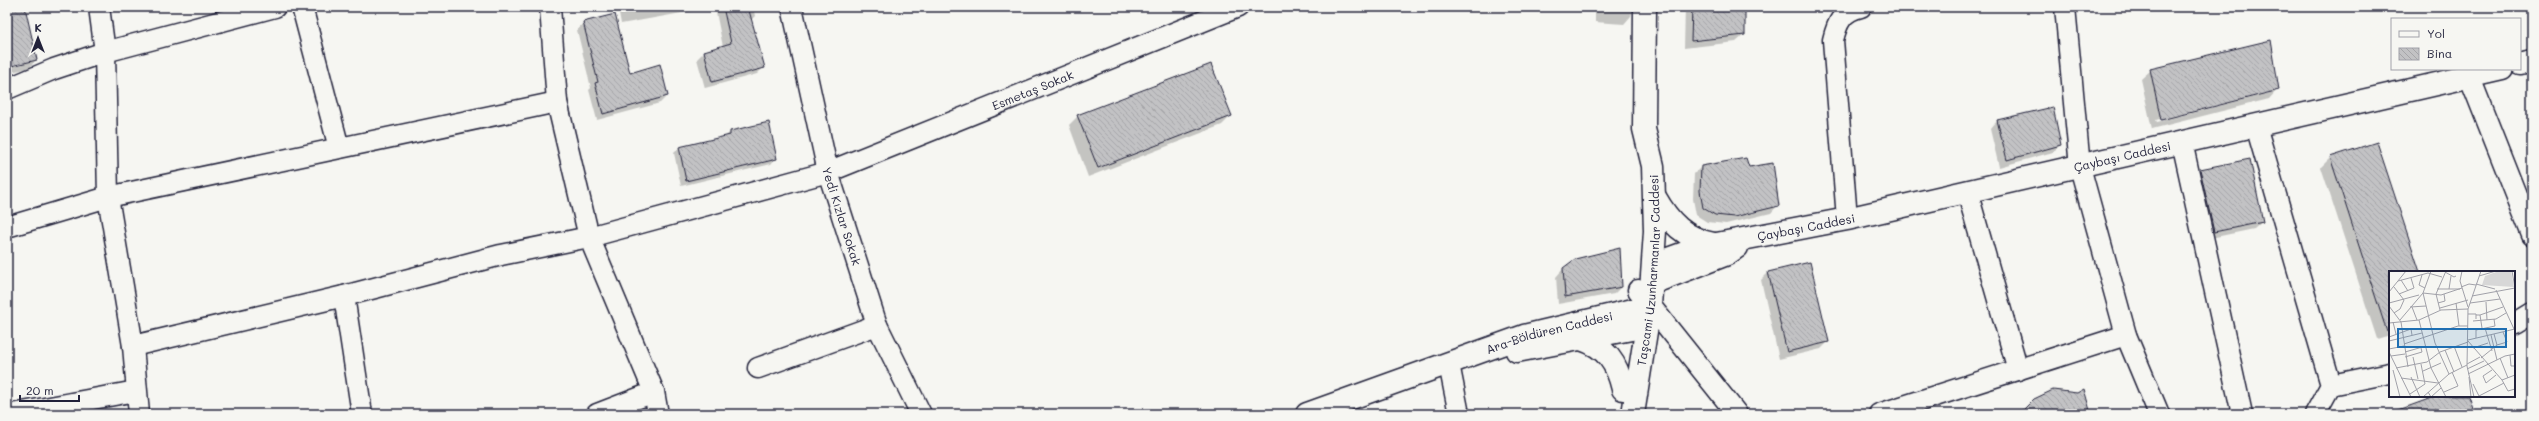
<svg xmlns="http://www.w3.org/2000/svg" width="2539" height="421" font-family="Mali,sans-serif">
  <defs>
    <pattern id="building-back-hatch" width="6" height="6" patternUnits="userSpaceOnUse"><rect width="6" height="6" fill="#c2c2c4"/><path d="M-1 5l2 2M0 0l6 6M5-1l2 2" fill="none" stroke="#a6a6a9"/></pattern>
  </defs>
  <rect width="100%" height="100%" fill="#f6f6f2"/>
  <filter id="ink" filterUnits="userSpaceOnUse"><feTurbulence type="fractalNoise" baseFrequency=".025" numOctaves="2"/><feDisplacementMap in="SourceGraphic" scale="8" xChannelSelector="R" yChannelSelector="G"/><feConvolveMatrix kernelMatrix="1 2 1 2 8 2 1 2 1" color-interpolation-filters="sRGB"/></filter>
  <g filter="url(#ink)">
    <g fill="#0003" fill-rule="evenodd">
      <path d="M7,7H56L25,11L36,60L29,68L7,73Z"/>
      <path d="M618,7H753L755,16L751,20L764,67L757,74L705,88L697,59L704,52L723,47L715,7L621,24Z"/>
      <path d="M1595,7H1633L1631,16L1624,24L1595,22Z"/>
      <path d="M1685,7H1744V35L1736,42L1684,48Z"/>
      <path d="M614,15L629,74L667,96L660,103L597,120L589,90L591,88L577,30L583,23Z"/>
      <path d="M2151,70L2278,89L2269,99L2152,129L2141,79ZM2269,91V93L2157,122L2156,120Z"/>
      <path d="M2052,108L2060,145L2053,152L1999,167L1990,129L1997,121Z"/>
      <path d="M1078,116H1231L1222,125L1088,177L1069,125Z"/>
      <path d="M730,132L776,158L771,164L681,186L674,153L679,148L725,137Z"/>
      <path d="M2330,158L2418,272H2390V335L2377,339L2321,167Z"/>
      <path d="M1701,167L1748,168L1778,205L1771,213L1726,224L1707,222L1696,215L1693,199L1694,174Z"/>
      <path d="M2200,170L2262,222L2254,229L2206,239L2193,177Z"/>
      <path d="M1563,269L1621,287L1614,294L1558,304L1556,277Z"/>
      <path d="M1768,273L1828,342L1821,349L1779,359L1761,280Z"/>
    </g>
    <g fill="url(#building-back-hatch)" stroke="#22223b">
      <path d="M7,7H25L37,60L7,67Z"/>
      <path d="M723,7H748L765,68L712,82L704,51L731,43Z"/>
      <path d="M1692,7H1745V35L1691,41Z"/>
      <path d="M615,14L630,73L660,64L668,96L603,114L595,83L598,82L583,22Z"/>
      <path d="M2271,40L2279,90L2161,120L2150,69Z"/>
      <path d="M1211,64L1232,116L1098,168L1077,115Z"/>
      <path d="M2053,107L2061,145L2007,160L1997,120Z"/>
      <path d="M769,122L777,159L686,181L679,147L730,135V131Z"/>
      <path d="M2377,142L2420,272H2390V331L2387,332L2330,157Z"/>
      <path d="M1746,158L1749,167L1773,163L1779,206L1734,217L1715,215L1703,208L1700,191L1701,166Z"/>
      <path d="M2250,159L2263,222L2214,232L2200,169Z"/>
      <path d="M1620,248L1622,287L1565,297L1563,268L1575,259Z"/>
      <path d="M1810,262L1829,342L1787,352L1768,272Z"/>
      <path d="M2084,389L2091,414H2019L2034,399L2053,390L2077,393Z"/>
      <path d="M2437,396H2469L2475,414H2394L2393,412Z"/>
    </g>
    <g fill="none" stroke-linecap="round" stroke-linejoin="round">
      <defs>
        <g id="street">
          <path d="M99,7L105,52L108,197L133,346L139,414"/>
          <path d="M302,7L339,148"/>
          <path d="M550,7L557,102L589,237L654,392L658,414"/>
          <path id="s1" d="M792,7L828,172L877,325L921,414"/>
          <path d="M2065,7L2080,167L2126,335L2159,414"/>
          <path d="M2470,78L2532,235"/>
          <path d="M7,89L54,69L105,52L275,7"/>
          <path d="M2256,126L2331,385L2315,414"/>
          <path d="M2182,142L2242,414"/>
          <path d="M1967,191L2018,370"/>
          <path d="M1847,219L1833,40C1837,23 1842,11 1861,7"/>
          <path d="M7,227L108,197L557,102"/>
          <path d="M1638,290L1737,414"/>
          <path d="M344,296L362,414"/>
          <path d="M2514,324L2532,313"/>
          <path id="s2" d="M133,346L344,296L501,255L589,237L828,172L1238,7"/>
          <path d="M1449,364L1459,414"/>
          <path d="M758,368L877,325"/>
          <path d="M2331,385L2390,373"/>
          <path d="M12,414L136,391"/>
          <path d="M597,414L654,392"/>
          <path d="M1879,414L2126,335"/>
        </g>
        <g id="secondary">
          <path d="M2520,64L2532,61"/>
          <path d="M1655,197C1669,222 1685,239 1714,244"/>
          <path id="s3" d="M1654,264L1701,247L1847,219L2502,69"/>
          <path d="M1652,283L1727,254L1737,247"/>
          <path d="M1581,339C1606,347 1617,363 1623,389"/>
          <path d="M1517,351L1647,326"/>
          <path id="s4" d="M1307,414L1524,336L1650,306"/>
          <path id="s5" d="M1633,414L1650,306L1655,231L1653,166L1644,129L1645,7"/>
        </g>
      </defs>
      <use href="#street" stroke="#22223b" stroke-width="23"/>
      <use href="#secondary" stroke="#22223b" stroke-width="25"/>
      <use href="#street" stroke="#f6f6f2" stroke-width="20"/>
      <use href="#secondary" stroke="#f6f6f2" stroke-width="22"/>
    </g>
  </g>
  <g text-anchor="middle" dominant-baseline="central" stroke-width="3" stroke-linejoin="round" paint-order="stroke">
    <g font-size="12" fill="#22223b" stroke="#f6f6f2">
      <text stroke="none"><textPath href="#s2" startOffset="937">Esmetaş Sokak</textPath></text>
      <text stroke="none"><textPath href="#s3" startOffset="481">Çaybaşı Caddesi</textPath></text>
      <text stroke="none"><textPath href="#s1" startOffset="215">Yedi Kızlar Sokak</textPath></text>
      <text stroke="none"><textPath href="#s3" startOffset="157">Çaybaşı Caddesi</textPath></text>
      <text stroke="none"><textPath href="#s5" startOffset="145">Taşcami Uzunharmanlar Caddesi</textPath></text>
      <text stroke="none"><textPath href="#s4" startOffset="256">Ara-Böldüren Caddesi</textPath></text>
    </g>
  </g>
  <g transform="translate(2389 271)">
    <rect width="126" height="126" fill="#f6f6f2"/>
    <path d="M110,0H122L125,16L93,14L96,5Z" fill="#d7d7d7"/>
    <path fill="none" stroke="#a1a1a9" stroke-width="1" d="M73,0L71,10L79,36M123,0L126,17M56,1L65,6L67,5M33,4L30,14L36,17M90,5L107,0M12,9L19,20M9,10L39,2L53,6M87,13L106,18M5,16L15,29L11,38L5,42M72,16L80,13L87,14M48,18H71M60,18L62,5M107,19L125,58M0,21L17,0M10,23L25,17L22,7M83,25L126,17M97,31L98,49M0,32L30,24M49,32L56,30L55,23M67,32L70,55M81,32L111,28M0,35L12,51L19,96M21,36L37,35M23,36L28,49M51,37L79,29M51,39L47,23L57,0M79,43H87V48M87,44H91L93,57M91,44L114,36M11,49L34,22L42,0M30,49L42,97L57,126M84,50L107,48L117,42M4,51L7,63M0,52L30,49L52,39L79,38M96,57L103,80M102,64L108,89M0,66L22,58L23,64M87,67V59L106,55L105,48M79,69L126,58M0,70L33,62M79,70L113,109L119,120L126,118M15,73L69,55H79M108,74L118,71L114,61M65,75L73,96M84,77L99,72M0,78L15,75M56,79L65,101M0,81L22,126M16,81L37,75M121,84L122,95H126M2,85L16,83M16,86L33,81L32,77M24,86L29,108M92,87L108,74L105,63M111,87L119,107M78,93L91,86M7,97L38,91L51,81L79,71M78,98L95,90M4,99L11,126M103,99L94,105L97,112L107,104M34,100L52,92M60,103L46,72L34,22L52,24L73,17M79,103L116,85L126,83M22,106L31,126M80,106L82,126M12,107L49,112M113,109L126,104M84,113L90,125L115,112M39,121L42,126L52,117M55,121L69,115L63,101M21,123L36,113L32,93M34,126L60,103L78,94M85,126L78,95L79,38L92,0"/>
    <path fill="#1f6fb2" fill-opacity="0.15" stroke="#1f6fb2" stroke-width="2" d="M9,58H117V76H9Z"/>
    <rect width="126" height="126" fill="none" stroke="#22223b" stroke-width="2"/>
  </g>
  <rect width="2539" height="421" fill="none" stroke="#f6f6f2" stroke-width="24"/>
  <rect x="12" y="12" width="2515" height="397" fill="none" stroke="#22223b" stroke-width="1.5" filter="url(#ink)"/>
  <rect x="2391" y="18" width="130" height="52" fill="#f6f6f2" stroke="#a1a1a9"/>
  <rect x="2399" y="31" width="20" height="6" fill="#f6f6f2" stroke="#a1a1a9"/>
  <text x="2427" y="38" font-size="12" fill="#22223b">Yol</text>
  <rect x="2399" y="48" width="20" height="12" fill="url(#building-back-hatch)" stroke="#a1a1a9"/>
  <text x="2427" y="58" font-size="12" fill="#22223b">Bina</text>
  <g transform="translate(38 38)" stroke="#f6f6f2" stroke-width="3" paint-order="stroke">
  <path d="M0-3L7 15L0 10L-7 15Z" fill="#22223b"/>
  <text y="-6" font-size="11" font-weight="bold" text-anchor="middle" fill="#22223b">K</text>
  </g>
  <path d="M20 395v6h59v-6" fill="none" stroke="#22223b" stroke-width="2"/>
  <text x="26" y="395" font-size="12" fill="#22223b" stroke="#f6f6f2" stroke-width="3" paint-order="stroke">20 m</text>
</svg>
